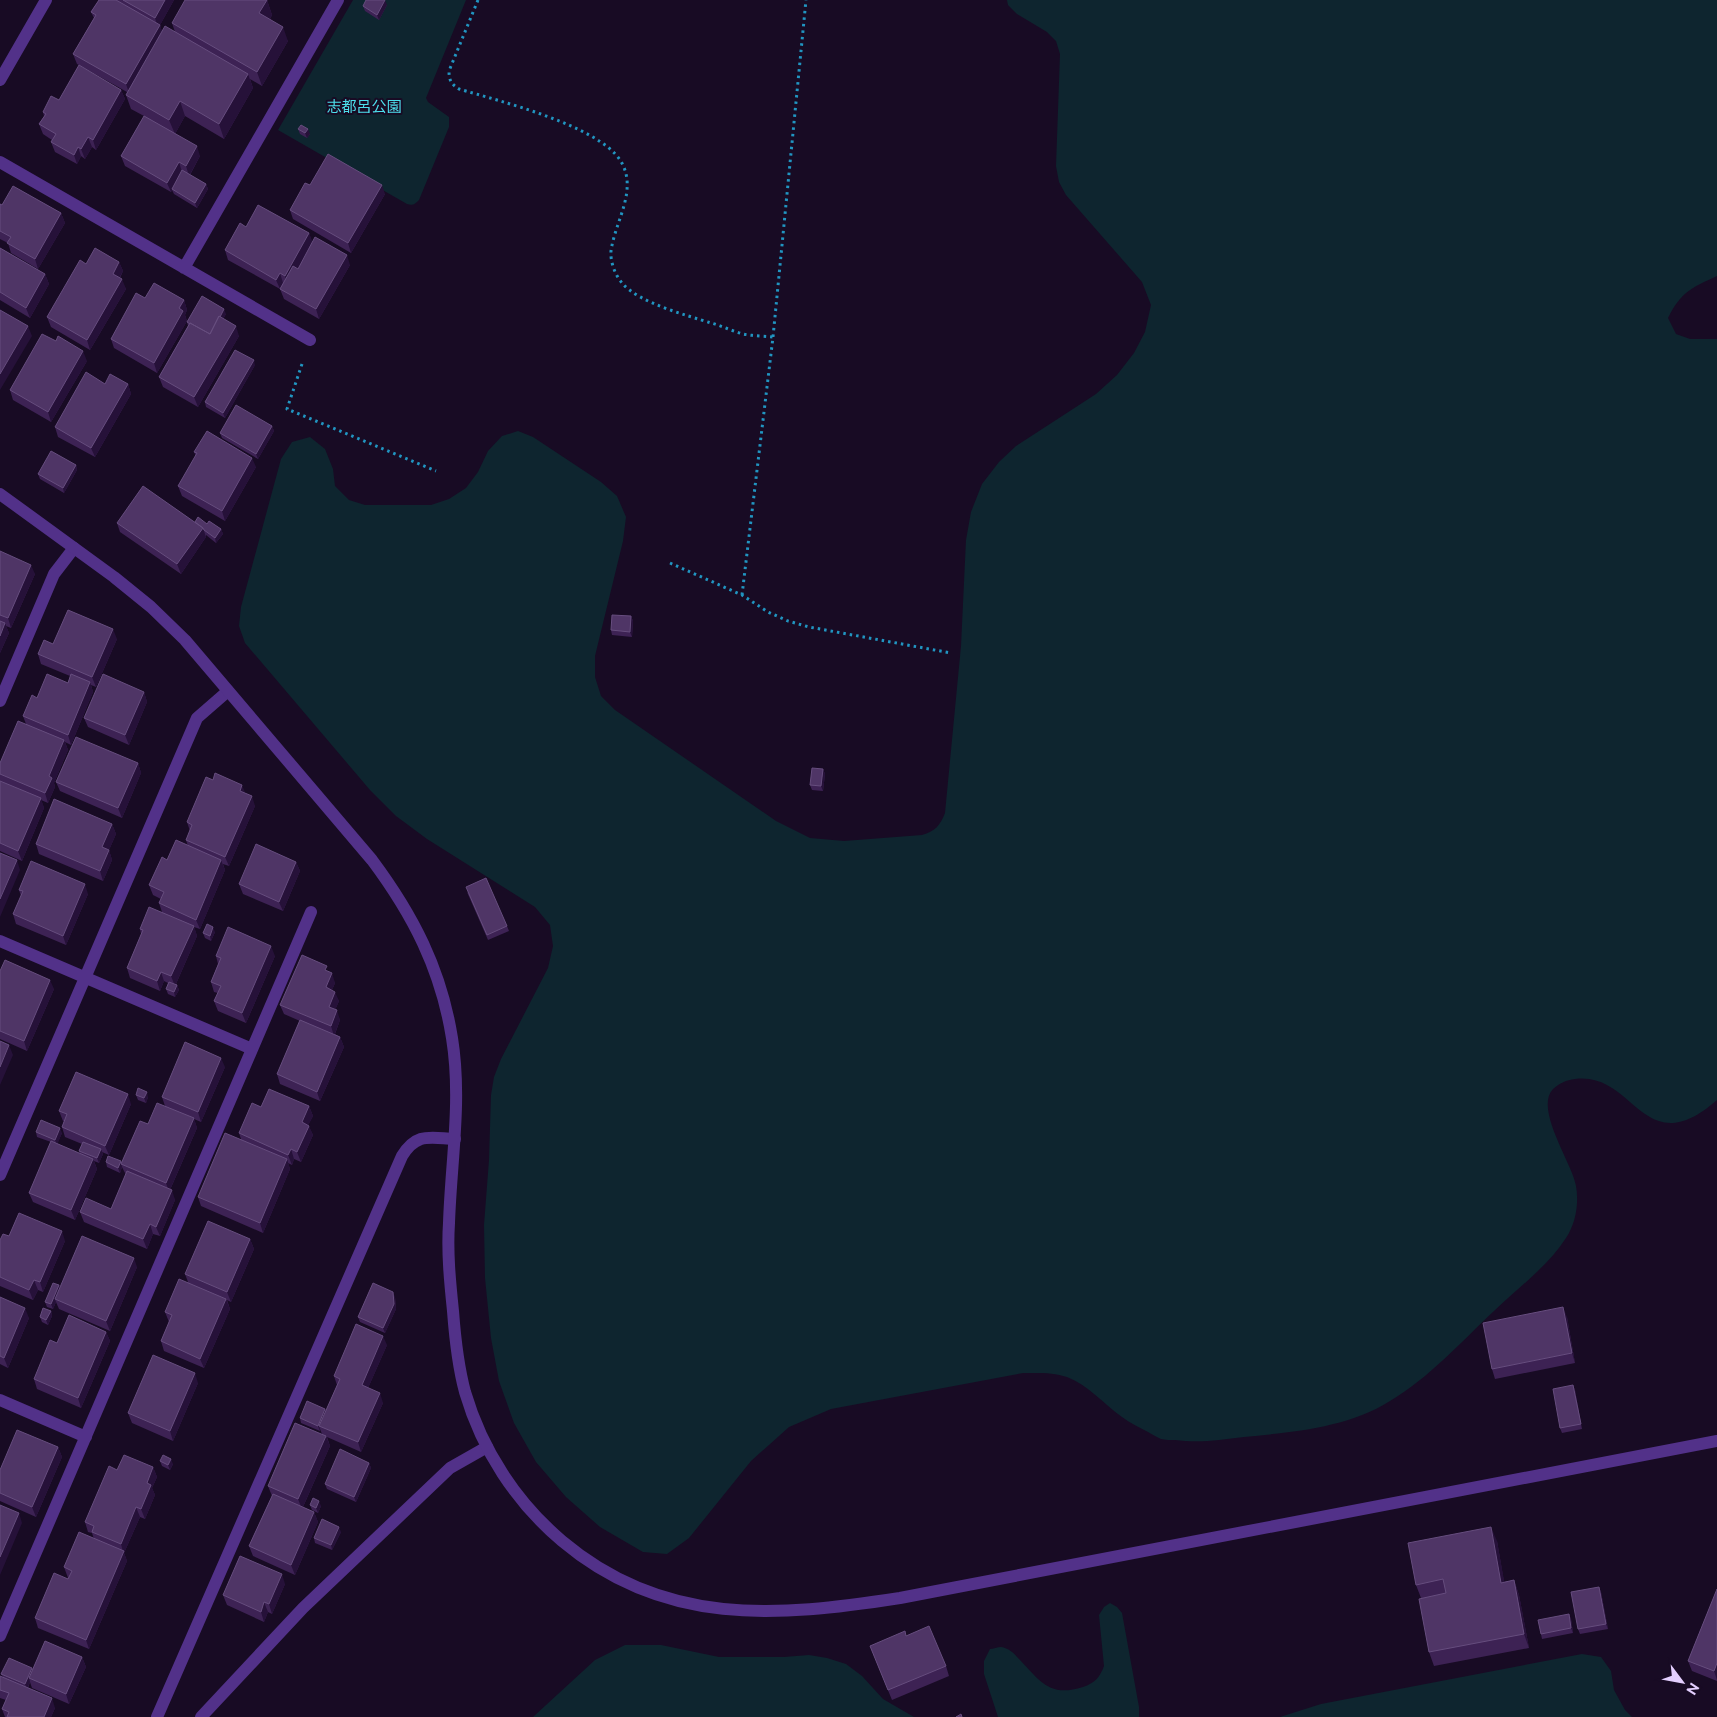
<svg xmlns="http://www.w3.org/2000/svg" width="1717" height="1717" font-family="Raleway,'Noto Sans JP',sans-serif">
  <rect width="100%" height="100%" fill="#180b24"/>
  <path fill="#0e252f" d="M353 0H466L426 98 428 102 449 117V127L419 200C415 204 413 206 407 204L278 130Z
    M1007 0H1717V276C1691 288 1681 292 1668 318L1676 334 1690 339H1717V1100C1643 1165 1635 1071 1575 1079 1566 1080 1560 1083 1553 1089 1534 1109 1572 1163 1576 1186 1579 1203 1576 1223 1566 1238 1548 1266 1518 1288 1494 1311 1461 1342 1429 1378 1390 1401 1347 1428 1293 1432 1244 1437 1219 1440 1200 1443 1175 1440 1171 1440 1165 1440 1161 1439 1156 1437 1152 1434 1148 1432 1139 1427 1130 1423 1122 1417 1104 1404 1088 1385 1067 1377 1053 1372 1037 1373 1023 1373L831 1409 789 1427 751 1461 689 1538 667 1554 643 1552 600 1527 566 1497 536 1462 514 1423 499 1381 491 1338 485 1278 484 1225 489 1160 491 1095 494 1077 501 1059 548 968 553 946 550 925 535 907 427 839 396 816 370 790 245 643 239 626 241 607 281 459 292 442 310 437 325 449 333 469 335 486 349 500 365 505H431L449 499 466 488 478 472 488 451 502 436 518 431 533 437 601 482 617 496 626 517 623 541 595 656V677L601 696 615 710 776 821 810 838 844 841 922 835C935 831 940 826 945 813L961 646 966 540 971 512 982 484 999 462 1016 446 1096 394 1117 375 1134 353 1145 332 1151 305 1142 282 1066 195 1059 182 1056 166 1060 54 1056 41 1047 32 1017 14 1008 5Z
    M1110 1603 1117 1607 1122 1613 1139 1707V1717H998L984 1674V1661L990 1649C993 1649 998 1647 1001 1647 1008 1648 1014 1653 1018 1658 1040 1680 1048 1698 1083 1687 1095 1683 1100 1677 1104 1666L1099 1615 1104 1607Z
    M625 1645H661L719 1657H784L809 1655 827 1658 846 1664 862 1676 883 1699 914 1717H533L595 1660Z
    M1582 1654 1601 1657 1611 1671 1614 1690 1625 1710 1632 1717H1280L1321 1704Z"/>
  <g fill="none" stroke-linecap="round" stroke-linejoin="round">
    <path stroke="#2195c1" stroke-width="3" stroke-dasharray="2.5 4" stroke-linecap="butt" d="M478 0 449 71C449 80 451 84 459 89 499 101 597 125 620 160 639 189 615 221 611 251 610 261 615 275 622 283 639 303 686 315 711 323 722 326 732 331 743 334 753 336 764 336 773 337
      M302 364 287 409 436 471
      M670 563 742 595 768 612 788 621 809 627 951 653
      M742 595 773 337 806 0"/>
    <path stroke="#523189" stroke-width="12" d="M0 80 46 0
      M0 162 310 340
      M184 268 338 0
      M0 701 54 574 74 548
      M0 941 252 1049
      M0 1175 197 718 228 691
      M0 1400 86 1437
      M0 1636 311 912
      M157 1717 402 1156C417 1132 430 1138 455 1139
      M201 1717 303 1608 450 1468 487 1447"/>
    <path stroke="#523189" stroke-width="12" d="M0 494 114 577 151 607 185 640 372 860C413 915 441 969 452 1038 462 1100 451 1161 449 1223 447 1252 450 1282 453 1311 455 1338 458 1366 465 1392 482 1450 516 1502 562 1541 664 1627 777 1617 900 1598L1717 1441"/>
  </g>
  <path fill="#3d2254" d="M99 0H174L160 25 162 32H175L172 23 267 0 272 15 270 19 288 41 262 86 250 79 253 88 224 139 185 116 175 134 200 156 190 175 206 184 208 189 197 208 174 194 172 190 171 192 125 166 121 156 144 116 131 109 126 95 127 92 77 64 73 54 94 18 91 12Z
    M387 5 379 20 365 11 363 6Z
    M121 90 125 99 96 150 92 147 85 159 81 156 77 164 55 152 51 142 52 140 43 134 39 124 44 116 43 112 59 100Z
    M298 129 310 134 307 138 300 134Z
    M310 185 385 194 351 253 293 219 290 210Z
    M0 204 2 205 61 213 65 223 38 269 11 253 8 243 0 239Z
    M246 227 309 233 312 242 350 265 319 319 284 299 280 289 228 260 225 250Z
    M0 248 45 274 49 284 30 318 0 300Z
    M119 262 123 271 120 278 126 289 90 350 51 327 47 317 86 264Z
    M145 298 184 300 187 310 185 315 187 321 157 373 114 348 111 339Z
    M226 314 223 319 239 336 198 407 163 387 159 377 188 326 187 322Z
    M87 361 51 422 13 400 10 390Z
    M255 365 225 418 206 407 205 402Z
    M105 384H128L131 394 95 457 58 437 55 427Z
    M272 426 274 431 258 459 222 438 220 433Z
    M194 452 256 467 225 521 182 496 178 486 196 456Z
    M76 465 77 470 64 493 40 479 38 474Z
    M195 522 207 524 221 529 223 534 216 543 206 535V537L181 574 120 532 117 523Z
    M0 551 35 574 11 628 6 626 9 633 0 653Z
    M631 616 633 621 632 637 612 635 611 630Z
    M117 639 96 687 91 685 93 692 71 745 65 742 68 750 54 783 55 787 48 803 41 800 44 808 22 861 0 851V763L26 724 23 716 37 698 68 683 70 676 41 664 38 654 53 644Z
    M144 692 147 702 129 745 88 727 84 718Z
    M138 763 141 773 122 818 60 791 56 782Z
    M823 769 825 774 823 791 812 790 810 785Z
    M246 794 255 806 229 866 223 864 225 870 200 929 194 927 197 936 176 984 177 985 179 990 175 997 168 994 166 989 168 983 164 981 160 991 130 978 127 968 141 934 140 929 162 912 159 903 161 899 153 895 149 885 167 860 188 846 186 840 190 831 187 822Z
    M112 824 116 834 109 850 112 860 103 881 39 854 36 844Z
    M296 862 300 871 283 911 243 894 239 884Z
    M19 890 88 894 66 945 16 924 13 914 21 896Z
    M467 892 507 926 509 931 488 940Z
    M215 932 211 941 205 938 203 933Z
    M216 956H275L246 1023 218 1011 214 1001 218 993 214 992 211 982 218 964Z
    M0 971 54 989 27 1051 0 1039Z
    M329 972 335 983 332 990 339 1001 335 1010 340 1020 335 1034 340 1037 344 1047 320 1101 280 1084 277 1074 300 1021 284 1014 280 1005Z
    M225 1067 201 1122 194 1119 197 1128 170 1190 175 1200 160 1236 153 1234 147 1249 84 1222 80 1212 111 1209 126 1174 125 1173 122 1167 120 1173 107 1167 106 1162H122L148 1124 165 1106 162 1097Z
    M136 1095 148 1097 146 1103 138 1100Z
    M131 1104 109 1155 102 1152 103 1154 99 1163 94 1161 97 1169 75 1220 33 1202 29 1193 51 1142 37 1137 36 1132 62 1133 57 1144 80 1154 79 1151 82 1144 65 1137 62 1127 64 1121H63L59 1111Z
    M309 1106 313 1116 308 1125 313 1135 301 1162 294 1159 292 1165 288 1163 290 1169 263 1233 201 1206 198 1197 241 1139 239 1133 261 1107Z
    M9 1236 65 1241 43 1292 38 1290 33 1300 0 1286V1240Z
    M250 1239 254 1249 231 1302 227 1300 230 1309 204 1368 164 1351 161 1341 169 1322 165 1312 188 1282 185 1274Z
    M137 1267 110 1331 59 1309 56 1302 53 1309 47 1307 45 1302 59 1285 60 1288Z
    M0 1297 29 1318 8 1368 0 1364Z
    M395 1297 396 1309 385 1333 360 1322 358 1317Z
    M51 1311 52 1316 48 1325 42 1322 40 1317Z
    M1567 1317 1575 1363 1495 1379 1492 1369Z
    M106 1332 110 1341 81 1408 37 1389 34 1379 57 1343Z
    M387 1345 368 1388 383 1403 361 1452 327 1437 330 1446 303 1507 314 1512 318 1522 295 1575 253 1556 249 1546 272 1496 268 1486 322 1434 320 1429V1431L301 1423 300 1418 325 1409 326 1411 337 1385 334 1376Z
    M198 1383 173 1441 132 1423 128 1413Z
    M1573 1385 1575 1390 1582 1429 1562 1433 1560 1428Z
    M58 1447 62 1457 36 1517 0 1501V1470Z
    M160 1461 173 1464 170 1470 162 1466Z
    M369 1463 371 1468 356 1502 327 1489 325 1484Z
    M153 1467 157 1477 152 1488 155 1495 145 1519 140 1517 124 1553 127 1561 89 1649 38 1628 35 1618 68 1578 64 1567 94 1539 92 1533 88 1532 85 1522 117 1470Z
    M310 1505 321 1506 318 1513 312 1510Z
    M341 1532 332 1550 315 1543 314 1538Z
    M1497 1541 1504 1582 1514 1580 1519 1595 1529 1648 1434 1666 1429 1652 1421 1598 1416 1585Z
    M285 1584 272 1614 268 1612 264 1622 227 1605 223 1595Z
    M1599 1587 1601 1592 1608 1629 1580 1634 1578 1629Z
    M1717 1589V1681L1692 1671 1688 1661Z
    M1569 1614 1571 1619 1573 1633 1542 1639 1541 1634Z
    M906 1636 946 1666 949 1676 892 1700 870 1646Z
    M82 1657 86 1667 69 1704 32 1688 30 1682 28 1688 55 1708 51 1717H5L2 1709 6 1700 0 1698V1678L3 1677 1 1674 32 1668 33 1669Z"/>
  <path fill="#261139" d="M165 0H174L160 25 163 35 129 93 126 84 158 28 155 18Z
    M267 0 272 15 265 28 259 13Z
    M385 0 387 5 379 20 377 15Z
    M283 27 288 41 262 86 257 72Z
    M248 74 253 88 224 139 219 124Z
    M121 90 125 99 96 150 93 140Z
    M180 101 185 116 175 134 169 120Z
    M308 129 310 134 307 138 305 133Z
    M88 137 92 147 85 159 81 149Z
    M197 146 200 156 189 176 186 166Z
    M78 147 81 156 77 164 74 155Z
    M179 162 182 172 171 192 167 183Z
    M206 184 208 189 197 208 195 203Z
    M382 185 385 194 351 253 348 243Z
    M61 213 65 223 38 269 35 259Z
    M309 233 313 243 288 286 285 276Z
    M347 255 350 265 319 319 316 309Z
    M119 262 123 271 116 284 113 274Z
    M280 273 283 283 280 289 276 280Z
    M45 274 49 284 30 318 26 308Z
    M122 279 126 289 90 350 87 340Z
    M184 300 187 310 185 315 187 321 157 373 154 363Z
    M224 309 226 314 211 340 210 335Z
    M28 326 32 336 0 390V374Z
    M236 326 239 336 198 407 194 397Z
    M83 351 87 361 51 422 48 412Z
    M254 360 255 365 225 418 223 413Z
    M128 384 131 394 95 457 91 448Z
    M272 426 274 431 258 459 256 454Z
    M252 458 256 467 225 521 222 511Z
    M76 465 77 470 64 493 63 488Z
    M203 528 206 537 181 574 177 564Z
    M221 529 223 534 216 543 215 538Z
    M31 565 35 574 11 628 8 618Z
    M631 616 633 621 632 637 630 632Z
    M5 623 9 633 0 653V636Z
    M113 629 117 639 96 687 92 677Z
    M90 682 93 692 71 745 68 735Z
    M144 692 147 702 129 745 125 735Z
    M64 740 68 750 54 783 55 787 48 803 45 793 49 776Z
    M138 763 141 773 122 818 118 808Z
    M823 769 825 774 823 791 821 786Z
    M242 785 246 795 240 791Z
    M252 796 255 806 229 866 225 857Z
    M41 798 44 808 22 861 18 851Z
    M112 824 116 834 106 857 102 847Z
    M109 850 112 860 103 881 100 871Z
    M17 860 20 870 0 917V899Z
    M221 860 225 870 200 929 196 920Z
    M296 862 300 871 283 911 279 902Z
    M85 884 88 894 66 945 63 936Z
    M194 926 197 936 175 986 171 976Z
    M213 927 215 932 211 941 210 936Z
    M271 946 275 956 246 1023 242 1013Z
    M161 972 164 981 160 991 157 981Z
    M332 973 335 983 329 997 326 987Z
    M50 980 54 989 27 1051 24 1041Z
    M177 985 179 990 175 997 174 992Z
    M335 992 339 1001 332 1017 329 1007Z
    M337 1010 340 1020 334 1036 331 1026Z
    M340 1037 344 1047 320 1101 317 1092Z
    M9 1045 13 1055 0 1085V1067Z
    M221 1058 225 1067 201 1122 198 1112Z
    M147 1092 148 1097 146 1103 144 1098Z
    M128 1094 131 1104 109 1155 105 1146Z
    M309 1106 313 1116 305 1132 302 1122Z
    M194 1118 197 1128 169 1192 166 1183Z
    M309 1126 313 1135 301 1162 297 1152Z
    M60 1128 62 1133 57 1145 55 1140Z
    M101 1149 103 1154 99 1163 97 1158Z
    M291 1149 294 1159 292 1165 288 1155Z
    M93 1159 97 1169 75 1220 71 1210Z
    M287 1159 290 1169 263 1233 260 1223Z
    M121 1161 122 1167 120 1173 118 1168Z
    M172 1190 175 1200 160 1236 156 1227Z
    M150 1224 153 1234 147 1249 143 1239Z
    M62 1231 65 1241 43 1292 40 1282Z
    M250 1239 254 1249 231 1302 227 1292Z
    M134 1258 137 1267 110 1331 106 1321Z
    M34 1280 38 1290 33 1300 29 1290Z
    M59 1285 61 1290 55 1299 56 1302 53 1309 51 1304Z
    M393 1292 395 1297 396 1309 385 1333 383 1328Z
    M226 1299 230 1309 204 1368 200 1359Z
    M1563 1307 1567 1317 1575 1363 1572 1353Z
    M25 1308 29 1318 8 1368 4 1358Z
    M51 1311 52 1316 48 1325 46 1320Z
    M106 1332 110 1341 81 1408 78 1398Z
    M383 1336 387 1345 365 1395 362 1385Z
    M195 1373 198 1383 173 1441 170 1431Z
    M1573 1385 1575 1390 1582 1429 1581 1424Z
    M380 1393 383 1403 361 1452 358 1442Z
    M325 1409 327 1414 319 1426 320 1429V1431L318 1426Z
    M326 1436 330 1446 302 1509 298 1499Z
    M58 1447 62 1457 36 1517 32 1507Z
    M171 1459 173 1464 170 1470 168 1465Z
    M369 1463 371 1468 356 1502 354 1497Z
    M153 1467 157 1477 152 1488 155 1495 145 1519 141 1509 147 1483Z
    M319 1501 321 1506 318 1513 316 1508Z
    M136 1507 140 1517 124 1553 127 1561 89 1649 86 1640 123 1552 121 1544Z
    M314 1512 318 1522 295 1575 291 1565Z
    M19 1513 22 1523 0 1575V1557Z
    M339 1527 341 1532 332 1550 331 1545Z
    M1491 1527 1497 1541 1507 1597 1501 1583Z
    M282 1574 285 1584 272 1614 269 1604Z
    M1514 1580 1519 1595 1529 1648 1524 1634Z
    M1599 1587 1601 1592 1608 1629 1606 1624Z
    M264 1602 268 1612 264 1622 261 1612Z
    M1569 1614 1571 1619 1573 1633 1571 1628Z
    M82 1657 86 1667 69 1704 66 1694Z
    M1717 1663V1680L1714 1671Z
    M32 1668 34 1673 29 1678 30 1682 27 1689 25 1684Z
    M52 1698 55 1708 51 1717H44Z"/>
  <path fill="#4f3566" stroke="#664d7e" d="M99 0H116L160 25 126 84 73 54 96 15 91 12Z
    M123 0H165L155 18Z
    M185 0H267L259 13 283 27 257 72 172 23Z
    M366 0H385L377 15 363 6Z
    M165 26 248 74 219 124 180 101 169 120 126 95Z
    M79 65 121 90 93 140 88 137 81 149 78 147 74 155 51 142 56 134 39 124 46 114 43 112 51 96 59 100Z
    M144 116 197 146 186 166 179 162 167 183 121 156Z
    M301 125 308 129 305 133 298 129Z
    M328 154 382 185 348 243 290 210 305 183 310 185Z
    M182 170 206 184 195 203 172 189Z
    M13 186 61 213 35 259 7 243 11 237 0 231V204L2 205Z
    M258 205 309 233 285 276 280 273 276 280 225 250 240 223 246 227Z
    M315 237 347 255 316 309 280 289 293 266 298 269Z
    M0 248 45 274 26 308 0 292Z
    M95 248 119 262 113 274 122 279 87 340 47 317 80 260 86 264Z
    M154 283 184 300 179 308 183 311 154 363 111 339 136 293 145 298Z
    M202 296 224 309 220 317 219 316 210 334 190 323V324L187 322Z
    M0 310 28 326 0 374Z
    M219 316 236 326 194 397 159 377 190 323 210 334Z
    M42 334 56 341 58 336 83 351 48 412 10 390Z
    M235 350 254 360 223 413 205 402Z
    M86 372 105 384 110 374 128 384 91 448 55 427Z
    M236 405 272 426 256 454 220 433Z
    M207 431 252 458 222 511 178 486 197 453 194 452Z
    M51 451 76 465 63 488 38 474Z
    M143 486 203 528 177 564 117 523Z
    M198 517 207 524 209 521 221 529 215 538 204 530 203 528 195 522Z
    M0 551 31 565 8 618 0 615Z
    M68 610 113 629 92 677 38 654 44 640 53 644Z
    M612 615 631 616 630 632 611 630Z
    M0 621 5 623 0 636Z
    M47 674 68 683 71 674 90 682 68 735 23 716 32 695 37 698Z
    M103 674 144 692 125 735 84 718Z
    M18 721 64 740 49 776 52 778 45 793 0 774V763Z
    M76 737 138 763 118 808 56 782Z
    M812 768 823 769 821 786 810 785Z
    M215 773 242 785 240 791 252 796 225 857 186 840 192 825 187 822 206 777 213 780Z
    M0 781 41 798 18 851 0 843Z
    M54 799 112 824 102 847 109 850 100 871 36 844Z
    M176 840 221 860 196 920 159 903 164 892 149 885 162 857 167 860Z
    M256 844 296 862 279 902 239 884Z
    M0 853 17 860 0 899Z
    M31 861 85 884 63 936 13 914 23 891 19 890Z
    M486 878 507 926 487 935 466 887Z
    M149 907 194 926 171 976 161 972 157 981 127 968 143 930 140 929Z
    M207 924 213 927 210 936 203 933Z
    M228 927 271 946 242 1013 214 1001 221 986 211 982 221 958 216 956Z
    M302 955 327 966 325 970 332 973 326 987 335 992 329 1007 337 1010 331 1026 280 1005Z
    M5 960 50 980 24 1041 0 1031V971Z
    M169 982 177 985 174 992 166 989Z
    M300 1020 340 1037 317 1092 277 1074Z
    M0 1041 9 1045 0 1067Z
    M185 1042 221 1058 198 1112 162 1097Z
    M76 1072 128 1094 105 1146 62 1127 67 1114 59 1111Z
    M138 1088 147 1092 144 1098 136 1095Z
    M269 1089 309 1106 302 1122 309 1126 297 1152 291 1149 288 1155 239 1133 252 1103 261 1107Z
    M157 1103 194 1118 166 1183 121 1164 140 1121 148 1124Z
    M41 1120 60 1128 55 1140 36 1132Z
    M225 1133 287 1159 260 1223 198 1197Z
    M51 1141 93 1159 71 1210 29 1193Z
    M83 1142 101 1149 97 1158 79 1151Z
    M108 1156 121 1161 118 1168 106 1162Z
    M127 1171 172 1190 156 1227 150 1224 143 1239 80 1212 86 1198 111 1209Z
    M19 1213 62 1231 40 1282 34 1280 29 1290 0 1277V1240L3 1234 9 1236Z
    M208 1221 250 1239 227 1292 185 1274Z
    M82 1236 134 1258 106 1321 55 1299Z
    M179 1279 226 1299 200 1359 161 1341 172 1315 165 1312Z
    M53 1283 59 1285 51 1304 45 1302Z
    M373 1283 393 1292 394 1304 383 1328 358 1317Z
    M0 1297 25 1308 4 1358 0 1356Z
    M1563 1307 1572 1353 1492 1369 1483 1323Z
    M43 1308 51 1311 46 1320 40 1317Z
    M69 1315 106 1332 78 1398 34 1379 50 1340 57 1343Z
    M356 1324 383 1336 362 1385 380 1393 358 1442 319 1426 340 1379 334 1376Z
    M153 1355 195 1373 170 1431 128 1413Z
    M1573 1385 1581 1424 1560 1428 1553 1389Z
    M307 1401 325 1409 318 1426 300 1418Z
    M295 1423 326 1436 298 1499 268 1486Z
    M17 1430 58 1447 32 1507 0 1493V1470Z
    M340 1449 369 1463 354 1497 325 1484Z
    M124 1455 153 1467 147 1483 151 1485 141 1509 136 1507 121 1544 92 1532 94 1526 85 1522 109 1466 117 1470Z
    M163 1455 171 1459 168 1465 160 1461Z
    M273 1494 314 1512 291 1565 249 1546Z
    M313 1498 319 1501 316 1508 310 1505Z
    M0 1505 19 1513 0 1557Z
    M322 1519 339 1527 331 1545 314 1538Z
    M1491 1527 1501 1583 1514 1580 1524 1634 1429 1652 1419 1599 1446 1593 1443 1579 1416 1585 1408 1543Z
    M79 1532 124 1551 86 1640 35 1618 54 1573 68 1579 72 1571 64 1567Z
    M240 1556 282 1574 269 1604 264 1602 261 1612 223 1595Z
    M1599 1587 1606 1624 1578 1629 1571 1592Z
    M1717 1589V1663L1714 1671 1688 1661Z
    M1569 1614 1571 1628 1541 1634 1538 1620Z
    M929 1626 946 1666 888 1690 870 1646 905 1631 906 1636Z
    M45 1641 82 1657 66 1694 29 1678Z
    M9 1658 32 1668 25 1684 1 1674Z
    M0 1676 52 1698 44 1717H7L9 1712 2 1709 9 1693 0 1690Z
    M961 1714 962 1717H956Z"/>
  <g text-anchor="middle" stroke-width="4" stroke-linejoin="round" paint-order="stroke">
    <g font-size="15" fill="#4ddfec" stroke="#180b24">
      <text x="364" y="112">志都呂公園</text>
    </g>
  </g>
  <g transform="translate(1682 1682) rotate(122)" stroke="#180b24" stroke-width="4" paint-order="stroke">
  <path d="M0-4L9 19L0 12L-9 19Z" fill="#e4cfff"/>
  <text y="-8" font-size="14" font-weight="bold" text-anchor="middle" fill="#e4cfff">N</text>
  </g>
</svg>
